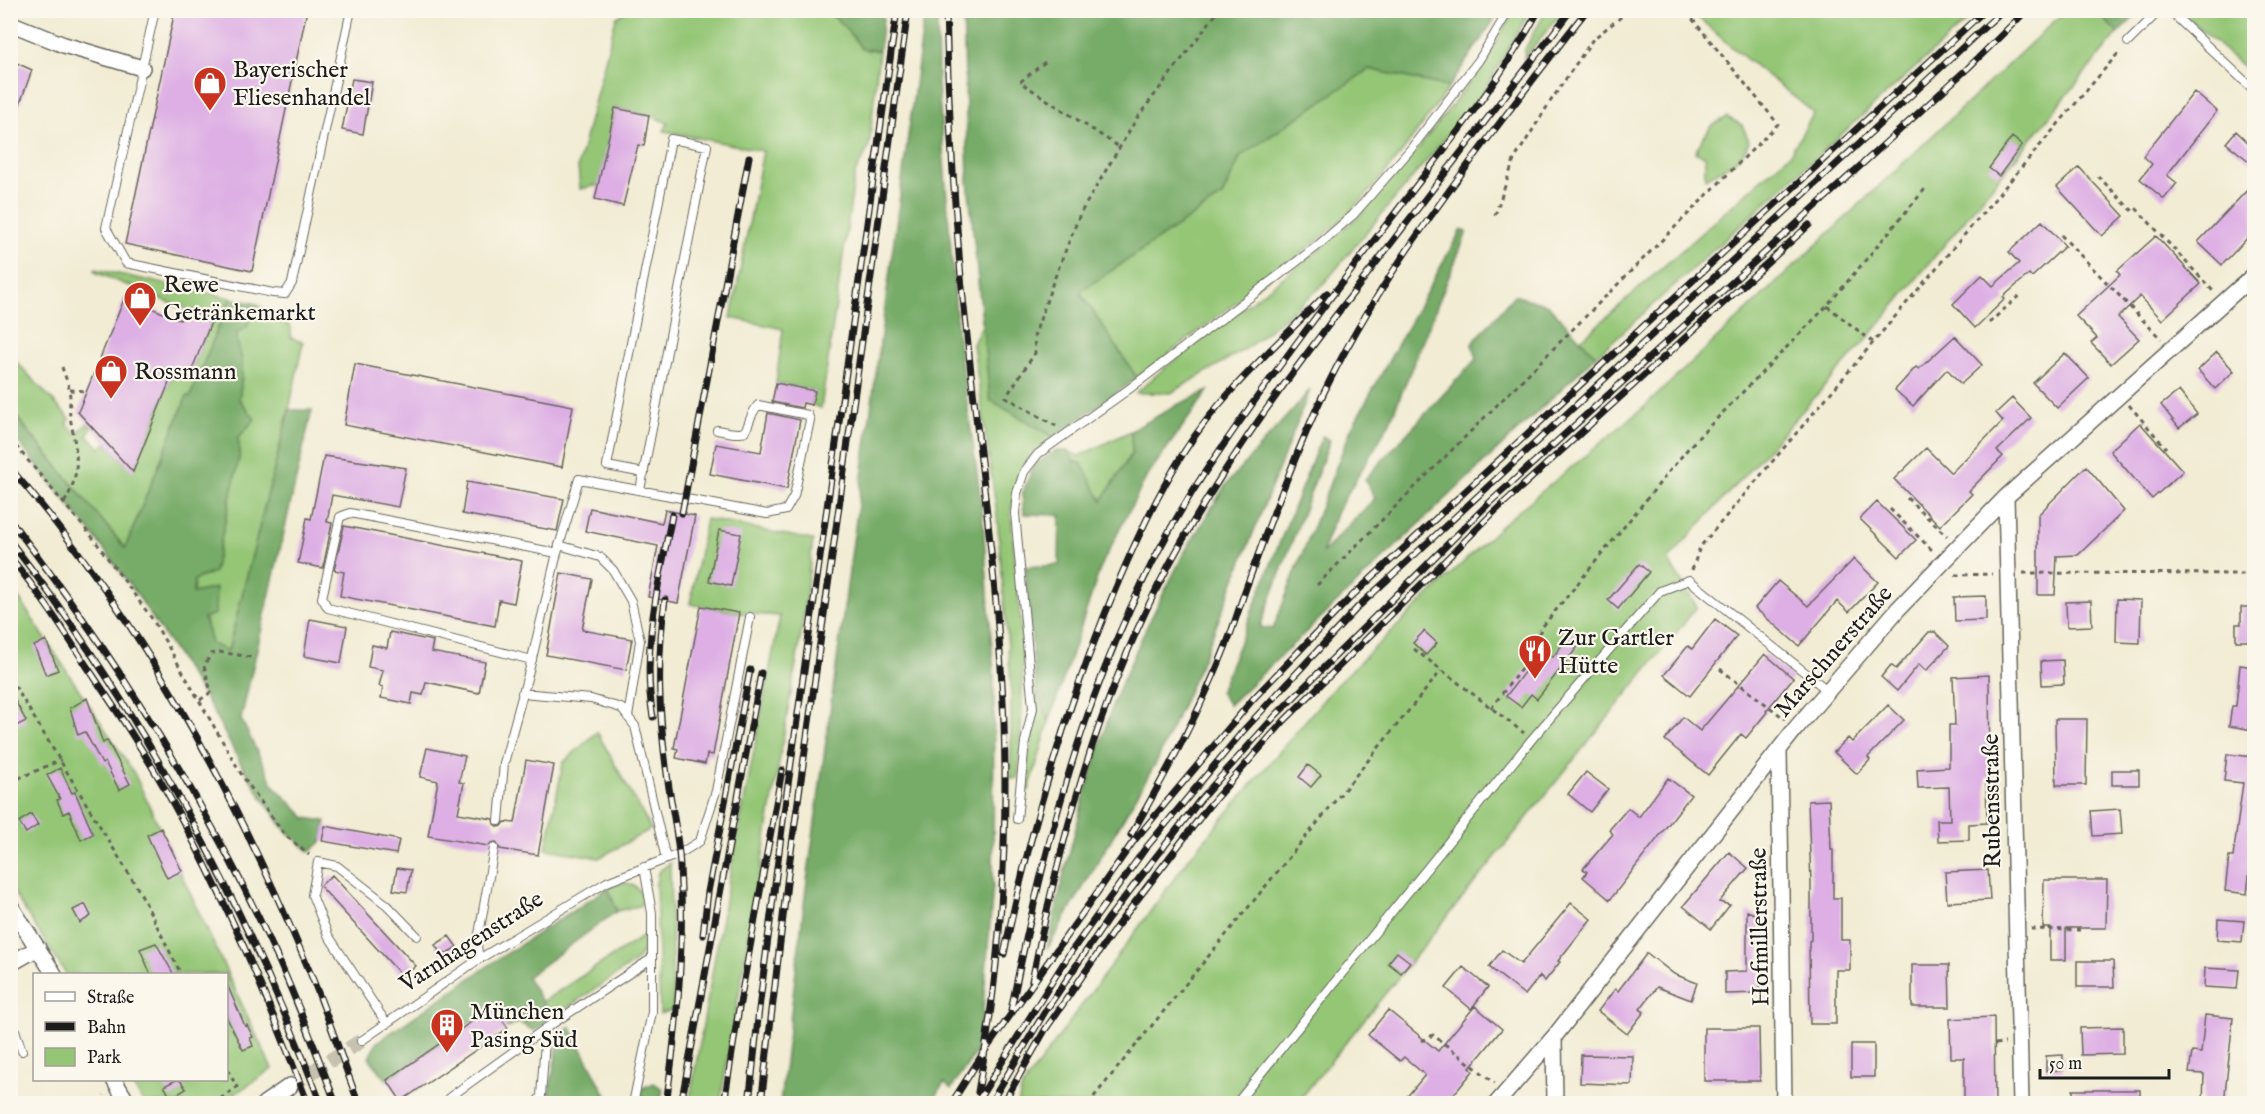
<svg xmlns="http://www.w3.org/2000/svg" width="2265" height="1114" font-family="'IM FELL English',serif">
  <rect width="100%" height="100%" fill="#fbf7ec"/>
  <filter id="ink" filterUnits="userSpaceOnUse"><feTurbulence type="fractalNoise" baseFrequency=".0167" numOctaves="2"/><feDisplacementMap in="SourceGraphic" scale="12" xChannelSelector="R" yChannelSelector="G"/><feConvolveMatrix kernelMatrix="1 2 1 2 8 2 1 2 1" color-interpolation-filters="sRGB"/></filter>
  <filter id="wash" filterUnits="userSpaceOnUse"><feTurbulence type="fractalNoise" baseFrequency=".008" numOctaves="4" result="noise"/><feDisplacementMap in="SourceGraphic" scale="24" xChannelSelector="R" yChannelSelector="G"/><feGaussianBlur stdDeviation="1.35" result="paint"/><feColorMatrix in="noise" values="0 0 0 0 0 0 0 0 0 0 0 0 0 0 0 0 0 1.4 0 .05"/><feComposite in="paint" operator="in"/></filter>
  <g filter="url(#wash)">
    <rect width="100%" height="100%" fill="#f2ecd4"/>
    <path fill="#94c676" stroke="#587149" stroke-width="1.5" d="M626 11H822C838 15 852 36 862 49L879 51 869 147 855 173 821 408 812 405 814 391 776 383 783 329 731 318 763 151 664 131 668 123 649 115 615 108 599 185 580 189 578 166 616 18Z
      M1514 11H1530L1483 93 1321 287 1247 348 1171 393H1136L1161 371 1320 249 1361 214 1417 150 1483 65Z
      M1546 11H1563L1524 58 1525 49Z
      M1691 11H1978L1596 356 1581 340 1790 154 1814 113 1729 45Z
      M2065 11H2096L2118 33 1868 338 1668 560 1697 607 1297 1103 1018 1104 1022 1087 1190 857 1336 685 1505 522 1643 408Z
      M2180 11H2254V76Z
      M1369 69 1449 87C1412 140 1375 193 1325 235L1137 378 1080 292 1222 196 1241 156Z
      M1727 117 1742 125 1749 141C1743 161 1722 170 1705 178V156L1696 153 1697 148 1711 126Z
      M95 269 230 298 190 397 187 396 125 548 11 410 10 355 70 419 67 423 76 434 88 423 92 428 87 435 100 448 106 443 133 471 173 373 188 379 212 320 95 272Z
      M257 304 291 327V338L303 342 289 410 228 651 211 644 204 618 216 588 193 593 194 580 214 572 240 453 238 438 254 420 239 399C241 386 243 373 242 360 240 350 235 342 237 332L247 327 250 313Z
      M983 323 990 400 1054 437C1022 459 1016 475 1011 513L1023 649 1022 708 1018 778 1011 779V684L997 515 973 344Z
      M1131 431 1132 453 1101 502 1081 463 1074 462 1068 451 1079 456Z
      M706 519 813 540 801 635 720 1103 689 1104 726 895 780 616 739 613 690 604Z
      M10 585 134 773 272 1069 221 1103H144L129 1080H226V974H66L11 889Z
      M1036 691 1049 722 1029 790H1023L1036 713Z
      M597 732 651 829 599 858 546 849 563 763Z
      M670 863 673 1010 660 1014 656 884 658 872Z
      M624 882 635 886 643 895 644 902 639 906 617 911 608 888Z
      M645 935V948L635 962 552 1018 542 1002Z"/>
    <path fill="#77ab67" stroke="#4a6442" stroke-width="1.5" d="M822 11H884L879 51 862 49C852 36 838 15 822 11Z
      M925 11H937L938 84 958 340 982 507 994 678 993 886 980 1046 951 1089 944 1083 931 1103H780L805 896Z
      M963 11V10L1500 11 1449 87 1369 69 1241 156 1222 196 1080 292 1137 378 1054 437 990 400 968 181Z
      M2096 11H2141L2118 33Z
      M1461 230 1467 232 1389 424 1337 511 1322 553 1375 498 1365 479 1476 359 1472 344 1514 295 1548 305 1596 356 1229 705 1220 692 1322 436 1330 440 1260 627 1273 629 1351 429Z
      M230 298 257 304 250 314 247 327 237 332C235 342 240 350 242 360 243 373 241 386 239 399L255 419 238 438 240 453 214 572 194 580 193 593 216 588 215 614 204 618 211 644 228 651 289 410H312L241 719 274 786 306 818 326 821 322 841 310 852 284 829 263 799 241 764 209 704 140 599 100 544 11 433 10 410 125 548 187 396 190 397Z
      M1310 390 1203 659 1157 761 1047 949 1064 873 1086 790 1113 703 1145 630 1184 553 1225 486Z
      M1208 391 1147 476 1101 566 1049 722 1036 691 1025 567 1059 565 1060 515 1024 514 1022 494 1034 465 1055 451H1068L1074 462 1081 463 1102 501 1132 453 1131 431 1177 405Z
      M608 888 617 911 527 977 552 1018 534 1031 519 1022 508 1028 493 1007 387 1080 369 1058 376 1043 495 961Z
      M570 1026 609 1101 608 1103H547L560 1035Z
      M654 1083 663 1089 660 1103H640L642 1088Z"/>
    <g id="blocks">
      <path fill="#ddafe4" d="M175 10H307L252 271 125 244Z
        M10 60 32 70 12 126H10Z
        M352 79 372 82 363 134 342 130Z
        M2194 92 2217 111 2167 175 2177 183 2164 199 2140 179 2152 164 2143 156Z
        M615 108 649 115 644 146 638 145 623 206 595 199Z
        M2236 131 2254 148V165L2226 143Z
        M2012 137 2022 145 1999 176 1989 168Z
        M2079 167 2124 216 2102 236 2057 187Z
        M2254 183V231L2222 265 2198 242Z
        M2042 221 2065 246 2032 277 2029 274 2003 297 2005 299 1975 328 1953 304 1982 275 1993 286 2019 263 2009 252Z
        M2156 236 2201 284 2162 320 2140 296 2118 317 2139 339 2111 364 2091 343 2097 338 2076 316 2120 275 2117 271Z
        M125 297 180 320 185 308 212 320 188 379 173 373 133 472 78 412Z
        M1955 336 1982 365 1961 384 1947 369 1913 406 1895 390 1916 367 1919 369Z
        M2217 352 2234 371 2215 389 2198 370Z
        M2065 353 2089 378 2057 408 2033 383Z
        M355 364 573 406 562 467 344 425Z
        M776 383 815 391 812 405 803 403 802 408 772 402Z
        M2179 391 2197 414 2179 428 2161 405Z
        M2012 398 2031 418 1997 451 2003 456 1969 491 1972 494 1940 526 1894 479 1926 448 1951 473 2003 421 1996 413Z
        M768 413 800 420 787 489 710 474 716 444 761 452Z
        M2140 423 2183 471 2152 499 2110 451Z
        M324 456 406 468 398 507 332 495 327 522 332 523 323 568 298 563 307 518 311 519Z
        M2086 466 2124 511 2078 555 2057 556 2055 595H2038V515Z
        M467 482 564 499 557 531 462 514Z
        M1877 502 1916 540 1899 557 1860 519Z
        M590 508 662 523 665 510 695 516 678 603 648 597 658 546 585 531Z
        M344 526 522 561 514 603 499 600 495 626 340 596 344 572 334 570Z
        M719 530 741 534 731 586 709 581Z
        M1854 559 1878 582 1849 612 1837 601 1799 646 1755 608 1778 581 1808 606Z
        M1639 564 1649 572 1618 609 1608 600Z
        M561 573 592 579 582 630 632 639 626 670 546 655Z
        M1986 596V620L1955 621 1954 597Z
        M2117 599 2141 600 2140 643 2116 642Z
        M2091 601 2092 626 2067 627 2066 602Z
        M701 606 739 613 713 755 707 754 705 764 676 758 678 749 674 748Z
        M2241 607H2254V641H2236V624H2241Z
        M310 619 347 626 341 663 304 656Z
        M1715 619 1737 636 1690 696 1664 675 1688 646 1692 649Z
        M1424 631 1437 643 1426 655 1413 643Z
        M390 632 433 641 431 652 485 662 479 693 426 682 423 695 413 693 411 704 381 698 383 687 379 686 383 670 368 667 372 645 387 648Z
        M1572 632 1583 640 1537 699 1531 694 1521 707 1506 696 1542 649 1553 657Z
        M1929 632H1935L1949 646 1926 671 1919 664 1897 691 1881 677 1891 665 1896 669Z
        M46 640 58 670 46 675 34 646Z
        M1765 654 1793 678 1766 711 1767 712 1746 738 1741 734 1708 775 1665 740 1683 717 1700 731Z
        M2063 660 2064 684 2042 685 2041 661Z
        M2240 665 2254 667V730L2229 726 2232 706H2236Z
        M1989 675 1990 777H1986L1987 823 1969 824V840L1938 841 1937 820H1950L1949 787 1918 788 1917 769 1949 767V725H1955L1953 677Z
        M10 691 26 721 10 729Z
        M87 698 103 743 107 740 130 784 119 790 105 762 102 764 85 732 78 735 70 708Z
        M1888 705 1904 720 1868 757 1870 760 1857 774 1834 752 1848 738 1852 742Z
        M2055 719H2087L2086 785H2056Z
        M427 748 465 756 459 782 464 783 458 813 493 819 494 824 498 827 502 826 505 822 515 823 526 760 554 765 538 855 500 849 496 842 491 843 488 846 428 836 438 781 420 777Z
        M2227 754 2254 757V834L2247 894 2225 891 2229 857H2233L2243 783 2224 781Z
        M1308 765 1321 775 1311 787 1299 777Z
        M60 768 72 793 75 792 93 834 81 840 69 811 63 814 57 800 60 799 47 775Z
        M2112 770H2139V785H2112Z
        M1586 772 1608 789 1590 812 1568 794Z
        M1668 778 1691 795 1610 900 1583 877 1587 872 1583 869 1613 834 1609 830 1628 808 1639 817Z
        M1829 800 1831 850H1833V898H1841V940H1850V970H1836V1024H1810L1809 941 1811 940V883L1808 801Z
        M2120 809 2122 834 2093 836 2091 811Z
        M31 814 38 825 26 833 19 822Z
        M325 826 399 840 396 854 322 841Z
        M161 828 182 871 167 878 147 835Z
        M1729 852 1748 868 1719 902 1730 905 1711 929 1683 906Z
        M397 868 411 870 407 892 393 890Z
        M1988 870 1990 900 1947 902 1945 872Z
        M332 875 416 966 403 977 320 886Z
        M2044 880H2107L2106 928H2066V960H2050V928H2043Z
        M1571 903 1591 919 1558 961 1560 962 1545 981 1540 976 1525 995 1489 967 1502 950 1521 964Z
        M85 904 91 916 80 923 73 910Z
        M1747 911 1765 918V946H1760V993L1725 994V972L1747 971Z
        M2218 919 2244 921 2242 942 2217 940Z
        M449 936 457 947 442 956 435 945Z
        M156 943 174 975H151L140 949Z
        M1397 952 1410 962 1401 973 1388 963Z
        M1647 953 1674 974 1697 983 1691 1000 1657 987 1640 1009 1644 1012 1627 1034 1598 1011 1615 989 1618 991Z
        M2077 961H2113L2114 987H2077Z
        M1912 965H1949L1950 1007H1912Z
        M1463 967 1488 987 1471 1009 1446 988Z
        M2205 968 2239 970 2237 989 2204 987Z
        M226 982 245 1026 247 1025 253 1037 250 1038 253 1046 243 1050 226 1016Z
        M1475 1006 1502 1029 1470 1068 1473 1071 1446 1104H1401L1425 1075 1404 1057 1400 1061 1368 1035 1388 1010 1438 1051Z
        M493 1007 508 1028 401 1101 387 1080Z
        M2205 1015 2233 1018 2224 1104H2203L2204 1074 2189 1073 2192 1052 2201 1053Z
        M1994 1017 1995 1104H1964V1058H1951L1950 1019Z
        M2123 1027V1054L2081 1055 2080 1028Z
        M1704 1028H1759L1760 1081H1704Z
        M1851 1044H1874V1077H1851Z
        M1581 1055 1633 1056 1632 1085 1580 1083Z
        M2063 1055V1070L2046 1071V1056Z
        M176 1080H180L186 1089 171 1098 164 1086Z
        M2073 1090H2140V1104H2073Z"/>
    </g>
  </g>
  <g filter="url(#ink)">
    <use href="#blocks" fill-opacity="0" stroke="#67655c" stroke-width="1.5"/>
    <g fill="none" stroke-linecap="round" stroke-linejoin="round">
      <path stroke="#c7c2af" stroke-width="15" stroke-dasharray="15 8" stroke-linecap="butt" d="M290 1086 361 1041"/>
      <g stroke="#67655c" stroke-width="10">
        <path id="service" d="M155 10 106 228 126 263 273 293 285 294 292 283 351 10
          M2169 10 2254 90
          M2128 42 2160 10
          M640 490 642 480 707 146 671 139 607 466 644 473
          M559 545 600 557 613 570 631 601 640 641 628 717
          M532 660 328 608 322 598 340 517 350 513 557 553
          M522 693 591 699 621 708 635 726 666 859
          M1017 819 1025 742 1033 708 1015 513 1017 493 1024 472 1038 454 1129 389 1316 247 1353 215 1410 150 1479 60 1509 10
          M499 821 504 763 529 671 557 553 579 479 767 514 786 510 794 496 810 420 808 415 758 405C740 428 758 439 717 430
          M479 959 477 946 494 848
          M10 1015 22 1051
          M387 1024 328 935 312 895 318 862 337 866 387 905 417 936
          M361 1041 479 959 607 882 679 854 700 841 716 791 750 617
          M448 1104 450 1097 546 1028 651 959
          M536 1104 541 1096 546 1028
          M633 1104 652 1012V913L644 867
          M1236 1104 1532 739 1660 591 1689 580 1827 690"/>
      </g>
      <g stroke="#67655c" stroke-width="18">
        <path id="minor" d="M10 23 64 45 142 68
          M2006 497 2021 1104
          M1779 750 1784 1104
          M10 905 54 974
          M10 964 38 948
          M1554 1037 1555 1104
          M114 1080 128 1104
          M264 1104 290 1086
          M1496 1104 1554 1037 1796 728 1898 609 2006 497 2254 275"/>
      </g>
      <path stroke="#67655c" stroke-width="3" stroke-dasharray="4.5 4.5" stroke-linecap="butt" d="M2253 10 2254 12
        M1045 62 1020 82 1119 147
        M2098 176 2131 210 2135 207 2213 291
        M1495 215 1514 160 1550 102 1593 39 1630 10
        M2061 235 2161 339
        M1827 306 1874 343
        M1989 323 2022 293
        M62 367C64 374 68 382 69 389 71 398 69 408 70 417 76 450 83 472 64 503
        M70 390 86 391
        M2129 405 2166 448
        M1056 426 1006 397 1035 353 1034 337 1053 282 1080 214 1137 118 1219 10
        M10 439 93 538 153 620 243 777 285 835 309 855
        M1907 498 1947 536
        M1890 509 1934 552
        M1692 570 1700 547 2120 51
        M2023 573 2254 574
        M1955 575 1992 574
        M1317 585 1778 124 1685 10
        M1414 649 1524 733
        M1720 669 1785 719
        M10 678 141 894 181 974
        M200 700 211 692 204 666 211 654 219 652 251 657
        M1491 708 1534 652V642L1543 626 1690 446 1827 306 1925 189
        M10 782 61 760
        M2031 929 2080 930
        M1422 1041 1433 1035 1495 1083
        M1995 1044 2005 1043
        M102 1104 104 1095
        M213 1104 237 1087 226 1067
        M1088 1104 1441 671"/>
      <use href="#service" stroke="#fff" stroke-width="8"/>
      <use href="#minor" stroke="#fff" stroke-width="15"/>
      <g stroke="#1c1c1c" stroke-width="7">
        <path id="rail" d="M946 10C948 100 953 189 961 277 975 426 998 574 1004 723 1008 846 1000 971 978 1092
          M10 468C138 614 231 786 306 963 326 1009 341 1057 359 1104
          M682 513 749 157
          M10 520C113 653 203 796 273 948 297 999 316 1052 336 1104
          M10 541C143 712 244 902 321 1104
          M10 557C38 591 62 628 86 665 115 708 144 751 169 796 224 894 268 999 308 1104
          M665 600C656 663 659 719 668 781 672 810 679 838 680 867 685 944 677 1028 666 1104
          M653 717C641 649 659 582 672 515
          M1131 835C1166 773 1201 710 1227 643 1235 623 1241 601 1249 580 1270 521 1293 461 1319 403 1366 301 1437 205 1505 116 1532 81 1559 45 1587 10
          M703 935 708 892 750 670
          M1004 954C1028 840 1060 728 1103 619 1126 562 1151 505 1184 452 1222 392 1278 344 1327 293
          M1032 981C1059 845 1096 708 1159 584 1213 478 1284 382 1357 288 1427 195 1500 103 1571 10
          M1011 1010C1049 822 1098 634 1205 472 1267 380 1335 291 1403 203 1451 140 1501 80 1539 10
          M681 1104 761 673
          M724 1104 739 1008 782 770
          M749 1104 759 1009 784 813 897 10
          M761 1104 789 866 908 10
          M951 1104 982 1055 1133 842 1254 698 1350 598 1985 10
          M976 1104 1068 956 1145 849 1243 731 1358 607 2003 10
          M990 1104 1046 1010 1108 919 1200 800 1276 715 1488 504 1968 68 2027 10
          M1003 1104 1045 1030 1117 926 1208 807 1284 721 1495 511 1809 225"/>
      </g>
      <use href="#rail" stroke="#fbf7ec" stroke-width="4.5" stroke-dasharray="14" stroke-linecap="butt"/>
    </g>
  </g>
  <defs>
    <g id="shop-pin" transform="scale(1.725)"><path d="M0 17L-7.5 6A9.5 9.5 0 1 1 7.5 6Z" fill="#c8321e" stroke="#fbf7ec"/><path d="M-5-2.5h2.3a2.7 3.5 0 0 1 5.4 0H5L5.5 6h-11ZM-1.5-2.5h3a1.5 2.3 0 0 0-3 0Z" fill="#fff"/></g>
    <g id="restaurant-pin" transform="scale(1.725)"><path d="M0 17L-7.5 6A9.5 9.5 0 1 1 7.5 6Z" fill="#c8321e" stroke="#fbf7ec"/><path d="M-5-6h1v4h1v-4h1v4h1v-4h1v5L-1.5 .5V6h-2V.5L-5-1ZM5-6V6H3V1.5H1.5Q1.5-4 5-6Z" fill="#fff"/></g>
    <g id="building-pin" transform="scale(1.725)"><path d="M0 17L-7.5 6A9.5 9.5 0 1 1 7.5 6Z" fill="#c8321e" stroke="#fbf7ec"/><path d="M-4-6H4V6H1V3H-1V6H-4ZM-2.5-4.3h1.7v1.8h-1.7ZM.8-4.3h1.7v1.8H.8ZM-2.5-1h1.7V.8h-1.7ZM.8-1h1.7V.8H.8Z" fill="#fff"/></g>
  </defs>
  <g fill-rule="evenodd">
    <use href="#shop-pin" x="210" y="83"/>
    <use href="#shop-pin" x="140" y="298"/>
    <use href="#shop-pin" x="111" y="371"/>
    <use href="#restaurant-pin" x="1535" y="651"/>
    <use href="#building-pin" x="447" y="1025"/>
  </g>
  <g text-anchor="middle" stroke-width="4.5" stroke-linejoin="round" paint-order="stroke">
    <g font-size="24" fill="#1c1c1c" stroke="#fbf7ec" text-anchor="start">
      <text x="233" y="77">Bayerischer<tspan x="233" dy="28">Fliesenhandel</tspan></text>
      <text x="163" y="292">Rewe<tspan x="163" dy="28">Getränkemarkt</tspan></text>
      <text x="134" y="379">Rossmann</text>
      <text x="1558" y="645">Zur Gartler<tspan x="1558" dy="28">Hütte</tspan></text>
      <text x="470" y="1019">München<tspan x="470" dy="28">Pasing Süd</tspan></text>
    </g>
    <g font-size="24" fill="#1c1c1c" stroke="#fbf7ec">
      <text transform="translate(1833 651) rotate(-49)" y="8">Marschnerstraße</text>
      <text transform="translate(1991 801) rotate(-91)" y="8">Rubensstraße</text>
      <text transform="translate(1759 927) rotate(-91)" y="8">Hofmillerstraße</text>
      <text transform="translate(471 941) rotate(-33)" y="8">Varnhagenstraße</text>
    </g>
  </g>
  <rect width="2265" height="1114" fill="none" stroke="#fbf7ec" stroke-width="36"/>
  <rect x="33" y="973" width="195" height="108" fill="#fbf7ec" stroke="#a29f99" stroke-width="1.5"/>
  <rect x="45" y="992" width="30" height="9" fill="#ffffff" stroke="#a29f99" stroke-width="1.5"/>
  <text x="87" y="1003" font-size="18" fill="#1c1c1c">Straße</text>
  <rect x="45" y="1022" width="30" height="9" fill="#1c1c1c" stroke="#a29f99" stroke-width="1.5"/>
  <text x="87" y="1033" font-size="18" fill="#1c1c1c">Bahn</text>
  <rect x="45" y="1048" width="30" height="18" fill="#94c676" stroke="#a29f99" stroke-width="1.5"/>
  <text x="87" y="1063" font-size="18" fill="#1c1c1c">Park</text>
  <path d="M2040 1069v9h129v-9" fill="none" stroke="#1c1c1c" stroke-width="3"/>
  <text x="2049" y="1069" font-size="18" fill="#1c1c1c" stroke="#fbf7ec" stroke-width="4.5" paint-order="stroke">50 m</text>
</svg>
